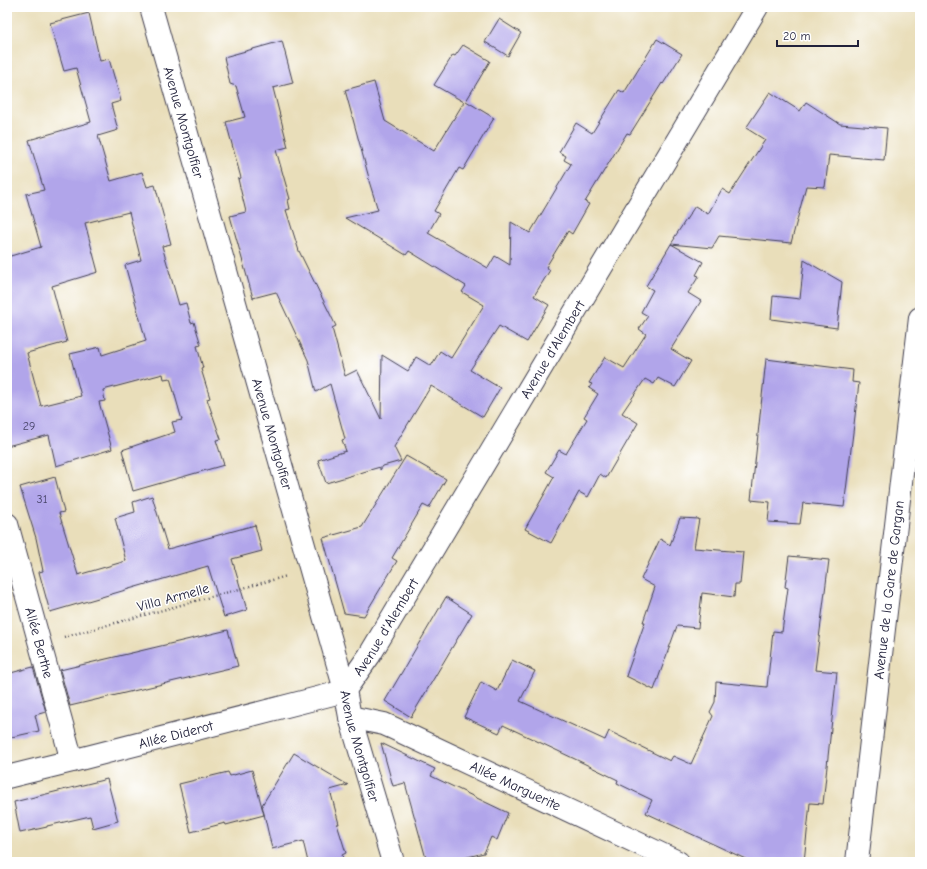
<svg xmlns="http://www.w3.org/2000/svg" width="927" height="869" font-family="'Comic Neue',sans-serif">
  <rect width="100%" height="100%" fill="#fff"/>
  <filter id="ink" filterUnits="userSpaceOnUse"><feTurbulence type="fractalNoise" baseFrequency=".025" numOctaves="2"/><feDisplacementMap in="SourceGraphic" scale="8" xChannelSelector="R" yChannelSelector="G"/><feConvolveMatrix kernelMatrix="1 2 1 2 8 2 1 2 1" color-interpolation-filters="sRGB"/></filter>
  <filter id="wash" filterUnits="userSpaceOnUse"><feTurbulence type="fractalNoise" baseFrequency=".012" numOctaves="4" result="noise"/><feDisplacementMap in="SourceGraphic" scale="16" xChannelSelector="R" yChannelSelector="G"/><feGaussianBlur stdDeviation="0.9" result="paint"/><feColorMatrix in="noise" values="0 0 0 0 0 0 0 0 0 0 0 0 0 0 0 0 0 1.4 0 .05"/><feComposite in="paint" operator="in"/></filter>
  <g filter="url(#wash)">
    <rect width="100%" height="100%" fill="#e9deba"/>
    <g id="blocks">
      <path fill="#b1a5ea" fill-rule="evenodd" d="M89 13 100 61 109 59 121 101 111 104 118 130 98 136 111 181 142 172 147 187 155 185 171 244 162 246 179 305 186 303 191 323 194 322 201 345 197 346 203 368 201 369 210 398 207 399 221 439 216 440 224 465 133 491 122 450 175 432 172 422 182 420 170 378 164 379 163 374 103 390 105 401 99 402 112 449 56 466 49 435 7 446V257L41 247 26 194 44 190 29 140 91 122 76 68 64 71 50 23ZM129 212 141 260 125 265 146 341 102 355 100 347 70 354 81 396 41 406 27 353 67 342 52 286 98 272 85 223Z
        M499 19 521 33 508 56 485 42Z
        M657 39 682 54 663 84 662 83 630 134 627 133 585 202 589 204 572 234 568 231 546 267 550 270 534 296 549 305 527 342 499 326 470 370 500 388 483 417 431 386 394 447 401 461 383 466 380 470V467L326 483 318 460 346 451 342 440 345 439 330 384 316 392 308 360 276 292 253 298 230 216 246 212 238 179 241 178 226 122 245 117 236 86 230 84 224 57 282 41 293 83 273 88 288 147 276 150 290 199 288 200 290 209 286 210 299 251 336 326 332 328 345 376 357 370 381 419 382 355 408 371 416 357 431 366 440 351 451 358 484 305 462 292 466 286 409 251 406 255 345 218 378 210 368 178H369L345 90 374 82 385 121 434 151 464 102 434 85 453 55 455 56 463 45 490 61 466 101 494 118 463 170 459 168 434 211 439 214 428 233 488 268 495 256 510 265 511 222 530 233 571 164 564 160 566 156 559 152 576 123 592 133 619 90 624 93Z
        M770 92 800 111 806 102 840 124 887 128 884 160 829 155 825 187 806 186 791 243 719 236 712 248 671 244 675 238H674L695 206 708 214 722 189 730 194 765 140 746 128Z
        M671 244 703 262 696 275 699 276 688 293 701 301 671 349 691 361 675 387 658 378 654 384 645 379 622 413 638 423 606 478 600 474 588 497 579 492 551 543 525 529 554 477 546 472 559 450 566 454 587 419 584 417 598 394 589 388 592 384 589 383 605 357 624 368 646 334 639 329 648 316 641 312 653 290 646 286Z
        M804 260 842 282 837 328 771 319 773 296 800 299Z
        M766 359 853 370 852 382 859 383 844 507 803 503 800 524 768 522 770 502 751 500Z
        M406 456 446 479 429 508 423 505 392 558 397 561 364 616 344 613 323 538 362 527Z
        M55 477 64 512 59 513 78 575 126 561 115 518 135 512 133 502 152 496 168 549 255 525 262 551 232 559 247 610 224 617 208 566 50 612 39 572 43 571 36 538 20 487Z
        M680 518 699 519 694 548 743 552 740 584H735L734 597 702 593 698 628 677 626 654 690 626 676 645 622H643L655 587 641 579 660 539 670 545Z
        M789 556 829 560 815 670 837 672 823 804 810 803 804 862H752L646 813 652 800 617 783 618 780 577 760 503 725 499 733 464 717 481 682 497 691 512 660 535 671 520 701 605 740 609 731 670 761 673 756 691 764 713 716 710 712 715 702 716 682 767 687 773 631 782 632 788 588 785 587Z
        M446 597 472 614 411 717 385 701Z
        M228 630 238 666 70 706 60 670Z
        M33 667 46 712 35 715 39 731 7 738V674Z
        M381 743 435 769 431 776 508 813 497 840 491 837 484 853 447 862H427L405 783 393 786Z
        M294 753 348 785 330 790 339 824H337L346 853 342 855 344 862H308L303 841 272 849 262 805Z
        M252 770 264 815 226 825 225 823 191 832 179 784 228 772 230 776Z
        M107 779 118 821 93 828 90 816 47 826V827L20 833 14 802Z"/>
    </g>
  </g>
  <g filter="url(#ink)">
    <use href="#blocks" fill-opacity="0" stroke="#403e4e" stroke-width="1"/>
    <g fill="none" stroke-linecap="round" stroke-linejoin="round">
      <g stroke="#403e4e" stroke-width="24">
        <g id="minor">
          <path id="s1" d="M151 7 345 690 350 717 393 862"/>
          <path id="s2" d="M7 524 72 761"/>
          <path id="s3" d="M345 690 369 656 757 7"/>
          <path id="s4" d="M350 717 384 724 393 728 678 862"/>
          <path id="s5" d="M7 777 72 761 333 694 345 690"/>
          <path id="s6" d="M857 862 920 318"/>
        </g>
      </g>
      <path stroke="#403e4e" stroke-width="2.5" stroke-dasharray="1 3" stroke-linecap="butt" d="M64 637 287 576"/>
      <use href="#minor" stroke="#fff" stroke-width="22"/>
    </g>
  </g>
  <g text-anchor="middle" stroke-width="3" stroke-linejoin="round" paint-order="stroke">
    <g font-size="12" fill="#464367">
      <text x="29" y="430">29</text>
      <text x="42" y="503">31</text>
    </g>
    <g font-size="14" fill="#22223b" stroke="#fff">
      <text dy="5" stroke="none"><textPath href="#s1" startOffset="120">Avenue Montgolfier</textPath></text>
      <text dy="5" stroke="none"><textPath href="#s3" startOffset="399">Avenue d'Alembert</textPath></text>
      <text dy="5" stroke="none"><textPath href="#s1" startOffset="444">Avenue Montgolfier</textPath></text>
      <text dy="5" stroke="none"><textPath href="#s6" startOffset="274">Avenue de la Gare de Gargan</textPath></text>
      <text transform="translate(173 597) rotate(-15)" y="5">Villa Armelle</text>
      <text dy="5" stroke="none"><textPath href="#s3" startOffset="75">Avenue d'Alembert</textPath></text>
      <text dy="5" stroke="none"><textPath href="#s2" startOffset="123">Allée Berthe</textPath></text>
      <text dy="5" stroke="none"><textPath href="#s5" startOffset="174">Allée Diderot</textPath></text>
      <text dy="5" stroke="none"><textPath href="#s1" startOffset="768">Avenue Montgolfier</textPath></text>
      <text dy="5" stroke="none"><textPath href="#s4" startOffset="180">Allée Marguerite</textPath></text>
    </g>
  </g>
  <rect width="927" height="869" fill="none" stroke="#fff" stroke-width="24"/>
  <path d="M777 40v6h81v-6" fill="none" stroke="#22223b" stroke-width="2"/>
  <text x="783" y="40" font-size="12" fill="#22223b" stroke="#ffffff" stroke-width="3" paint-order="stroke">20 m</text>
</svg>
